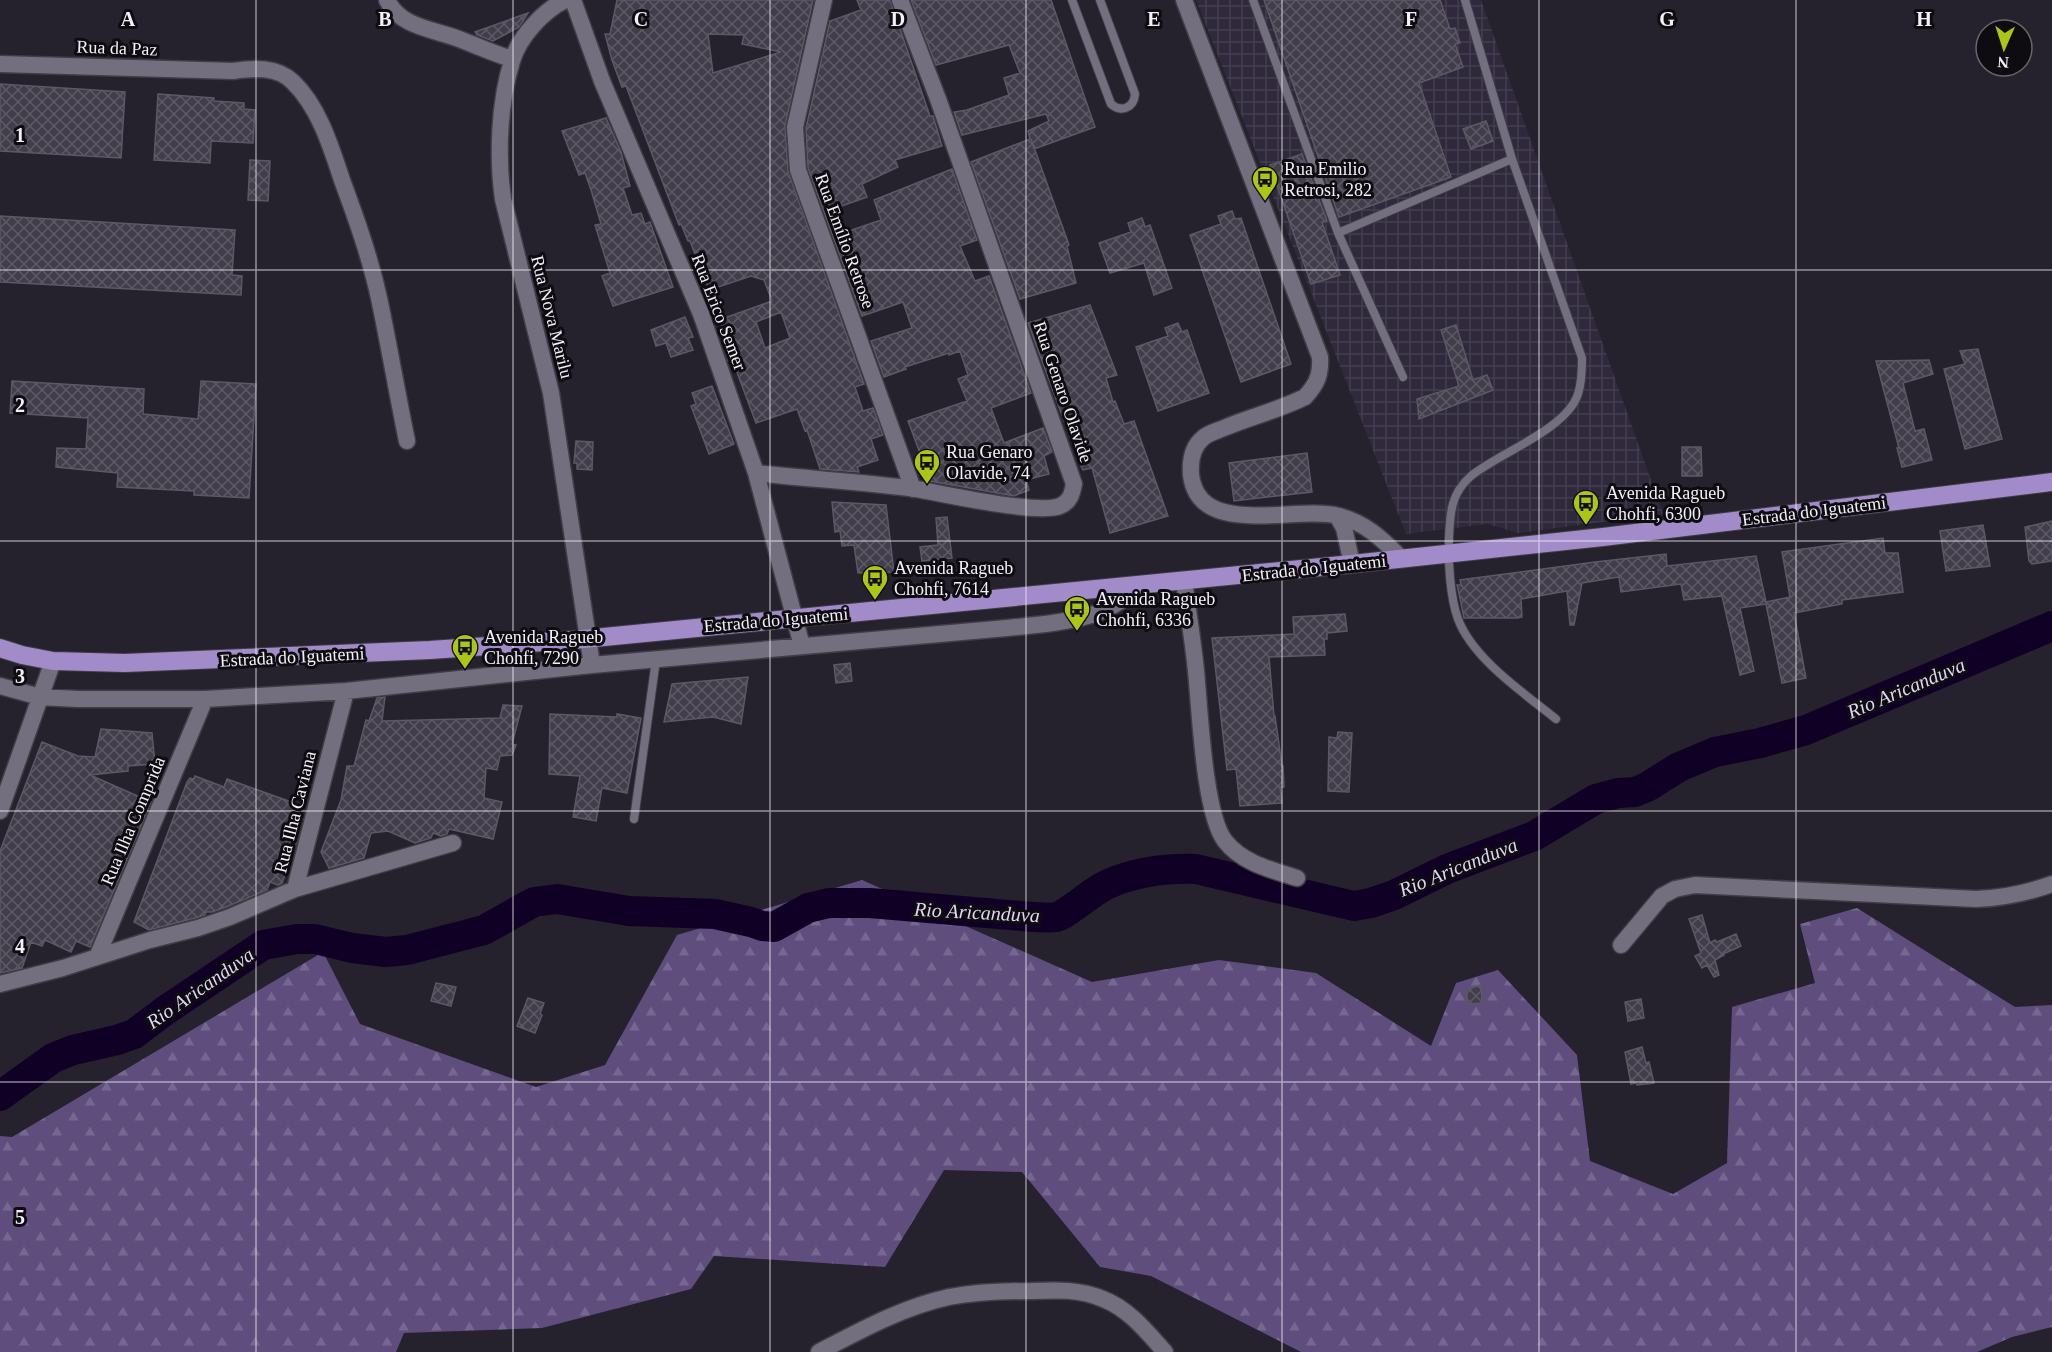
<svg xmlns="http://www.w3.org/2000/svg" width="2052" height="1352" font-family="'Times New Roman',serif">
  <defs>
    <pattern id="industrial-grid" width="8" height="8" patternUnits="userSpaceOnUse" patternTransform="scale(1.5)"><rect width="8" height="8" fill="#2f293b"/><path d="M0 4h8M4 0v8" fill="none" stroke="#433e4e"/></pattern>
    <pattern id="forest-firs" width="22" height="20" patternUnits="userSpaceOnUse" patternTransform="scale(1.5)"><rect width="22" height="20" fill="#5e4d7d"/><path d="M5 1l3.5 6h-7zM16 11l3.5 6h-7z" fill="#766790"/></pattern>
    <pattern id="building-cross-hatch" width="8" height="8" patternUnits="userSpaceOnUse" patternTransform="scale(1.5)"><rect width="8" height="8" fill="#413d4a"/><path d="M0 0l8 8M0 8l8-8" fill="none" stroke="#5d5965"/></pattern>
  </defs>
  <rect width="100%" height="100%" fill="#25212d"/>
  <path fill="url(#industrial-grid)" d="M1196 0H1481L1663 514 1518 533 1487 524 1406 534Z"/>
  <path fill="url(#forest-firs)" d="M862 880 1092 982 1219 960 1316 973 1431 1046 1456 983 1498 970 1577 1055 1590 1161 1673 1194 1727 1163 1732 1007 1815 983 1800 924 1857 908 2015 1007 2052 1005V1327L2012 1337 1977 1352H1301L1151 1276 1100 1267 1022 1172 944 1170 885 1267 714 1256 691 1289 542 1328 404 1333 396 1352H0V1136L12 1137 323 952 360 1024 536 1087 605 1065 677 935Z"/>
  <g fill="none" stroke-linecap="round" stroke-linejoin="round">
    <path stroke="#110026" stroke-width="30" d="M0 1096 53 1058 73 1050 117 1040 134 1034 166 1010 263 945 297 939H315L352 948 386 952 407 950 484 930 534 902 557 899 629 911 715 914 751 922 762 926 774 927 808 908 829 903H870L1033 917C1040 917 1049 918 1056 917 1068 914 1092 891 1108 884 1136 872 1166 868 1196 869L1354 906 1371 903 1394 895 1447 869 1534 836 1596 799 1618 793 1635 792 1647 787 1679 767 1715 752 1760 743 1806 730 2052 626"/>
  </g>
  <path fill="url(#building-cross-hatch)" stroke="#5c5866" stroke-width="1.5" fill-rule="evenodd" d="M617 0H813L785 125 788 171 864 384 855 387 863 411 873 408 883 435 871 439 878 460 857 467 859 472 820 469 807 430 805 431 797 409 756 423 732 359 728 360 724 347 729 345 719 320 772 301 764 280 751 276 709 290 690 241H688L681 224 679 225 626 86 622 87 612 60 605 34H610ZM708 34 744 35 742 44 781 52 713 73ZM781 312 790 338 765 348 756 322Z
    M857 0H890L930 116H933L942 146 895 160 898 167 862 184 867 197 836 208 846 232 881 220 874 200 952 169 977 240 960 246 975 281 989 276 1031 393 991 408 1004 443 1043 428 1052 452 1044 456 1049 474 1026 480 1029 490 1014 496 930 481 918 456H921L908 421 967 401 958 379 968 375 960 351 949 355V353L905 367 906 369 884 377 871 341 912 328 903 302 862 316 808 168 806 128 830 21 861 10Z
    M911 0H1051L1095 127 1034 149 1031 139 1069 245 1067 246 1076 283 1020 299 971 162 1030 139 1028 131 1049 121 1046 114 962 135 954 112 967 110 1009 95 1004 78 1020 73 1009 45 936 65Z
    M1264 0H1440L1450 29 1455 28 1460 43 1455 44 1463 67 1419 83 1451 177 1339 217Z
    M528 13 519 27 493 41 477 35 475 32Z
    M0 84 125 92 121 158 0 151Z
    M158 94 214 98V101L244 103V109L255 110 253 143 211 141 210 163 154 160Z
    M606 118 621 152 630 186 623 188 632 215 641 213 645 224 650 222 673 287 613 306 602 276 610 273 595 225 601 224 591 190 585 173 579 175 562 131Z
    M1486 121 1493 141 1471 149 1463 129Z
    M1302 154 1327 221 1322 222 1340 275 1311 284 1270 165Z
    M250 160 270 161 268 201 248 200Z
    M1232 211 1235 219 1241 218 1291 364 1241 382 1190 235 1221 224 1218 216Z
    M0 216 235 230 232 275 242 276 241 295 0 282Z
    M1142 218 1145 227 1150 225 1172 288 1154 295 1144 263 1110 273 1099 243 1131 232 1128 223Z
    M1090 305 1117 375 1106 378 1113 402 1115 401 1124 424 1134 421 1168 516 1110 533 1092 468 1083 470 1080 464 1028 323Z
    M685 317 693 337 688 338 693 350 671 357 666 343 656 346 651 330Z
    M1178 323 1182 332 1187 330 1209 393 1158 411 1136 347 1168 336 1165 328Z
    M1456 325 1473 380 1487 375 1493 390 1419 419 1417 399 1459 386 1441 330Z
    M1978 349 2002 439 1965 449 1944 369 1965 364 1960 351Z
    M1929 360 1933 374 1903 383 1915 431 1924 429 1932 460 1902 467 1897 448H1899L1876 361Z
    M12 381 144 389 143 414 198 419 201 381 256 384 249 498 194 495V491L117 487 118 473 56 467 57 448 86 449 88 418 10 413Z
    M712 386 734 444 709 454 691 406 696 404 692 393Z
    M576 441 593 442 592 470 577 469V463H574Z
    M1682 447H1701L1702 476H1682Z
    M1307 453 1312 492 1234 501 1229 463Z
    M832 502 886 505 894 572 858 573 854 545 842 546 840 531 835 532Z
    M947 517 952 558 922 561 920 547 938 545 936 518Z
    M2052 521V561L2032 564 2029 561 2025 527Z
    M1983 525 1990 566 1946 571 1940 531Z
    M1883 538 1885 553H1898L1903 592 1842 600V604L1794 613 1806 678 1782 683 1766 604 1740 608 1754 671 1740 675 1722 596 1684 600 1681 584 1621 592 1619 577 1582 583 1574 625H1570L1567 591 1521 599 1522 617 1518 618H1464L1458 589 1457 585H1461L1460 580 1595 562 1666 554 1667 566 1756 556 1766 602 1790 597 1782 552Z
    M1345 614 1347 631 1327 633V639H1324L1325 655 1269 657 1274 716H1275L1282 766H1283L1284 787H1280L1282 803 1240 806 1236 769 1227 770 1212 638 1294 634 1293 617Z
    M850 663 852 681 836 683 834 665Z
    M748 677 741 724 713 717 664 722 672 684Z
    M385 697 382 721 500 718 503 705 522 706 512 744 516 745 512 755 500 756 497 770 486 768 484 798 502 802 493 839 449 829 447 834 441 836 433 833 431 838 415 843 388 831 371 833 364 858 329 868 321 852 341 800 347 766H354L366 720 369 721 377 698Z
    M550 714 617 717V714L641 718 627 793 602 788 596 821 573 817 580 776 549 774Z
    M101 729 152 733 155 764 128 766V771L90 775 151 802 90 947 76 941 71 952 45 940 42 946 31 942 22 968 0 973V851L42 742 78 756 95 757Z
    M1338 732 1352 733 1349 792 1328 791 1329 737 1337 738Z
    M195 776 224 787 227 779 297 804 295 816 302 819 295 847 282 883 278 885 270 882 267 890 226 907 212 912H206L205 915 195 918 149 930 134 922 187 782 190 778 194 779Z
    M1702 915 1710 943 1715 940 1717 942 1736 934 1741 946 1723 954 1724 955 1715 960 1719 975 1714 977 1707 965 1702 968 1695 956 1701 953 1689 919Z
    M436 983 456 987 451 1006 431 1001Z
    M1481 985 1482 1003 1467 1004V989Z
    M528 998 544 1003 540 1014 542 1015 535 1033 517 1026Z
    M1641 999 1644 1018 1628 1021 1625 1002Z
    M1642 1047 1646 1063 1649 1062 1654 1083 1637 1085 1636 1083 1631 1084 1625 1052Z"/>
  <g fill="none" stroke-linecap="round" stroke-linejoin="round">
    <g stroke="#403d47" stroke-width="10">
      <path id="lane" d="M1072 0 1111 104C1121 113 1134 108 1135 94L1100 0
        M1253 0 1338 233 1403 377
        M1465 0 1512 159 1582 358C1582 370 1582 382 1578 394 1567 429 1499 453 1471 476 1451 493 1450 513 1449 538 1448 561 1450 597 1458 619 1473 659 1524 693 1556 719
        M1338 233 1512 159
        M634 819 656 660"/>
    </g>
    <g stroke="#403d47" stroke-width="19">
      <path id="street" d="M387 0C401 29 437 29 464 41 480 47 495 54 512 59
        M565 0C543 11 519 37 512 61 499 102 497 157 503 199L551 393 592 665
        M573 0 602 81 701 314 756 473 802 646
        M824 0 795 127 798 170 913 489
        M1184 0 1320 357C1321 375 1317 384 1305 397 1279 410 1250 417 1224 428 1217 431 1208 433 1203 438 1192 447 1190 462 1191 475 1199 539 1294 505 1339 516 1366 523 1382 539 1402 559
        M0 64 233 71C253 68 277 66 293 82 319 107 331 147 342 180 356 218 370 257 379 298 389 345 397 393 407 441
        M756 473C809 479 863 482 916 489 945 494 1037 515 1060 506 1070 502 1072 494 1074 484L938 99 900 0
        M1337 516 1344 528 1352 564
        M1184 581C1188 611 1193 641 1196 671 1200 710 1204 814 1225 841 1242 863 1272 870 1297 878
        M0 686 40 697 78 699H205L346 691 592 665 1007 628C1035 625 1064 623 1091 615 1111 609 1128 596 1145 585
        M0 811 53 661
        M295 889 346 691
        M1621 945 1662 896 1675 889 1695 885 1976 899C2003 898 2027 893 2052 884
        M97 957 205 699
        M0 984 63 968 150 940 198 928 230 917 295 889 453 843
        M819 1352C861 1330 903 1307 949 1297 976 1292 1004 1291 1031 1291 1056 1290 1080 1289 1103 1299 1129 1309 1147 1332 1165 1352"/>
    </g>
    <g stroke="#403d47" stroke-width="20">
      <path id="primary" d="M0 648 22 655 53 661 125 663 430 650 573 640 1352 564 1603 537 2052 482"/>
    </g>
    <use href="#lane" stroke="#746f7e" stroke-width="8"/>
    <use href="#street" stroke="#746f7e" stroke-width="16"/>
    <use href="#primary" stroke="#a18cc9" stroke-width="18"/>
  </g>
  <path fill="none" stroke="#f2f0f8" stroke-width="1.5" stroke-opacity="0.55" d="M256 0V1352M513 0V1352M770 0V1352M1026 0V1352M1282 0V1352M1539 0V1352M1796 0V1352M0 270H2052M0 541H2052M0 811H2052M0 1082H2052"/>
  <defs>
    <g id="bus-pin" transform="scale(1.35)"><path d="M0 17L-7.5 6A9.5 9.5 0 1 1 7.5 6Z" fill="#abc614" stroke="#0e0c11"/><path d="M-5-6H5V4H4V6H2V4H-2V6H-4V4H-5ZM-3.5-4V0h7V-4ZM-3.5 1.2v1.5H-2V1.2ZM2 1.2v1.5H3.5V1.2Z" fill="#111"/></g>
  </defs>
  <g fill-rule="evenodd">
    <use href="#bus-pin" x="1265" y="179"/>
    <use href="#bus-pin" x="927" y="462"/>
    <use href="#bus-pin" x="1586" y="503"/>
    <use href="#bus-pin" x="875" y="578"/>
    <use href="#bus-pin" x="1077" y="609"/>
    <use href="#bus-pin" x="465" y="647"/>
  </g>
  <g text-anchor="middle" stroke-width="6" stroke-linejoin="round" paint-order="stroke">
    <g font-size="18" fill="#f2f0f8" stroke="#0e0c11">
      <text transform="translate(117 48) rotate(2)" y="6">Rua da Paz</text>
      <text transform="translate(845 241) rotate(70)" y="6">Rua Emílio Retrose</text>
      <text transform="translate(719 312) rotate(69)" y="6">Rua Erico Semer</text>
      <text transform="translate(552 317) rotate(76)" y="6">Rua Nova Marilu</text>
      <text transform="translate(1063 392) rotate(71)" y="6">Rua Genaro Olavide</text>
      <text transform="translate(1814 511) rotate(-7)" y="6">Estrada do Iguatemi</text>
      <text transform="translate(1314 568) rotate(-6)" y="6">Estrada do Iguatemi</text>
      <text transform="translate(776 620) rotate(-5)" y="6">Estrada do Iguatemi</text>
      <text transform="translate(292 657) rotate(-3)" y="6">Estrada do Iguatemi</text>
      <text transform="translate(295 812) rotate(-76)" y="6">Rua Ilha Caviana</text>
      <text transform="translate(133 821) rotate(-67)" y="6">Rua Ilha Comprida</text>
    </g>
    <g font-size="18" fill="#f2f0f8" stroke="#0e0c11" text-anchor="start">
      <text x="1284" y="175">Rua Emilio<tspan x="1284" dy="21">Retrosi, 282</tspan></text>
      <text x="946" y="458">Rua Genaro<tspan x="946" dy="21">Olavide, 74</tspan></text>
      <text x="1606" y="499">Avenida Ragueb<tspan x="1606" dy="21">Chohfi, 6300</tspan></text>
      <text x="894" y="574">Avenida Ragueb<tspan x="894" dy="21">Chohfi, 7614</tspan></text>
      <text x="1096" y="605">Avenida Ragueb<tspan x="1096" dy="21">Chohfi, 6336</tspan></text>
      <text x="484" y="643">Avenida Ragueb<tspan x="484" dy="21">Chohfi, 7290</tspan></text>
    </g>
    <g font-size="20" font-style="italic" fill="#dfd5f4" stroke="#0e0c11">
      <text transform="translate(1906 688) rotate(-23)" y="7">Rio Aricanduva</text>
      <text transform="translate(1458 867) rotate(-22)" y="7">Rio Aricanduva</text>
      <text transform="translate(977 912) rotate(3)" y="7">Rio Aricanduva</text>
      <text transform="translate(200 988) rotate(-35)" y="7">Rio Aricanduva</text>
    </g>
  </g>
  <g font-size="20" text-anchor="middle" font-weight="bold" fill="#f2f0f8" stroke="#0e0c11" stroke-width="6" stroke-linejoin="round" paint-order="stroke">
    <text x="128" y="26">A</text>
    <text x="385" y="26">B</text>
    <text x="641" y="26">C</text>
    <text x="898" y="26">D</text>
    <text x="1154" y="26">E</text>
    <text x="1411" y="26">F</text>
    <text x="1667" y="26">G</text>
    <text x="1924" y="26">H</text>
    <text x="20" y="142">1</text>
    <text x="20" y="412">2</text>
    <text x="20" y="683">3</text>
    <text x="20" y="953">4</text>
    <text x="20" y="1224">5</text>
  </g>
  <g transform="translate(2004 48) rotate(183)"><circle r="28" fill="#0e0c11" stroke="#69676d" stroke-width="1.5"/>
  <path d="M0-4.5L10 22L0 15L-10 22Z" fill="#abc614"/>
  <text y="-9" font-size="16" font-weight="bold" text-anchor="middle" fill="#f2f0f8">N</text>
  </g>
</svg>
